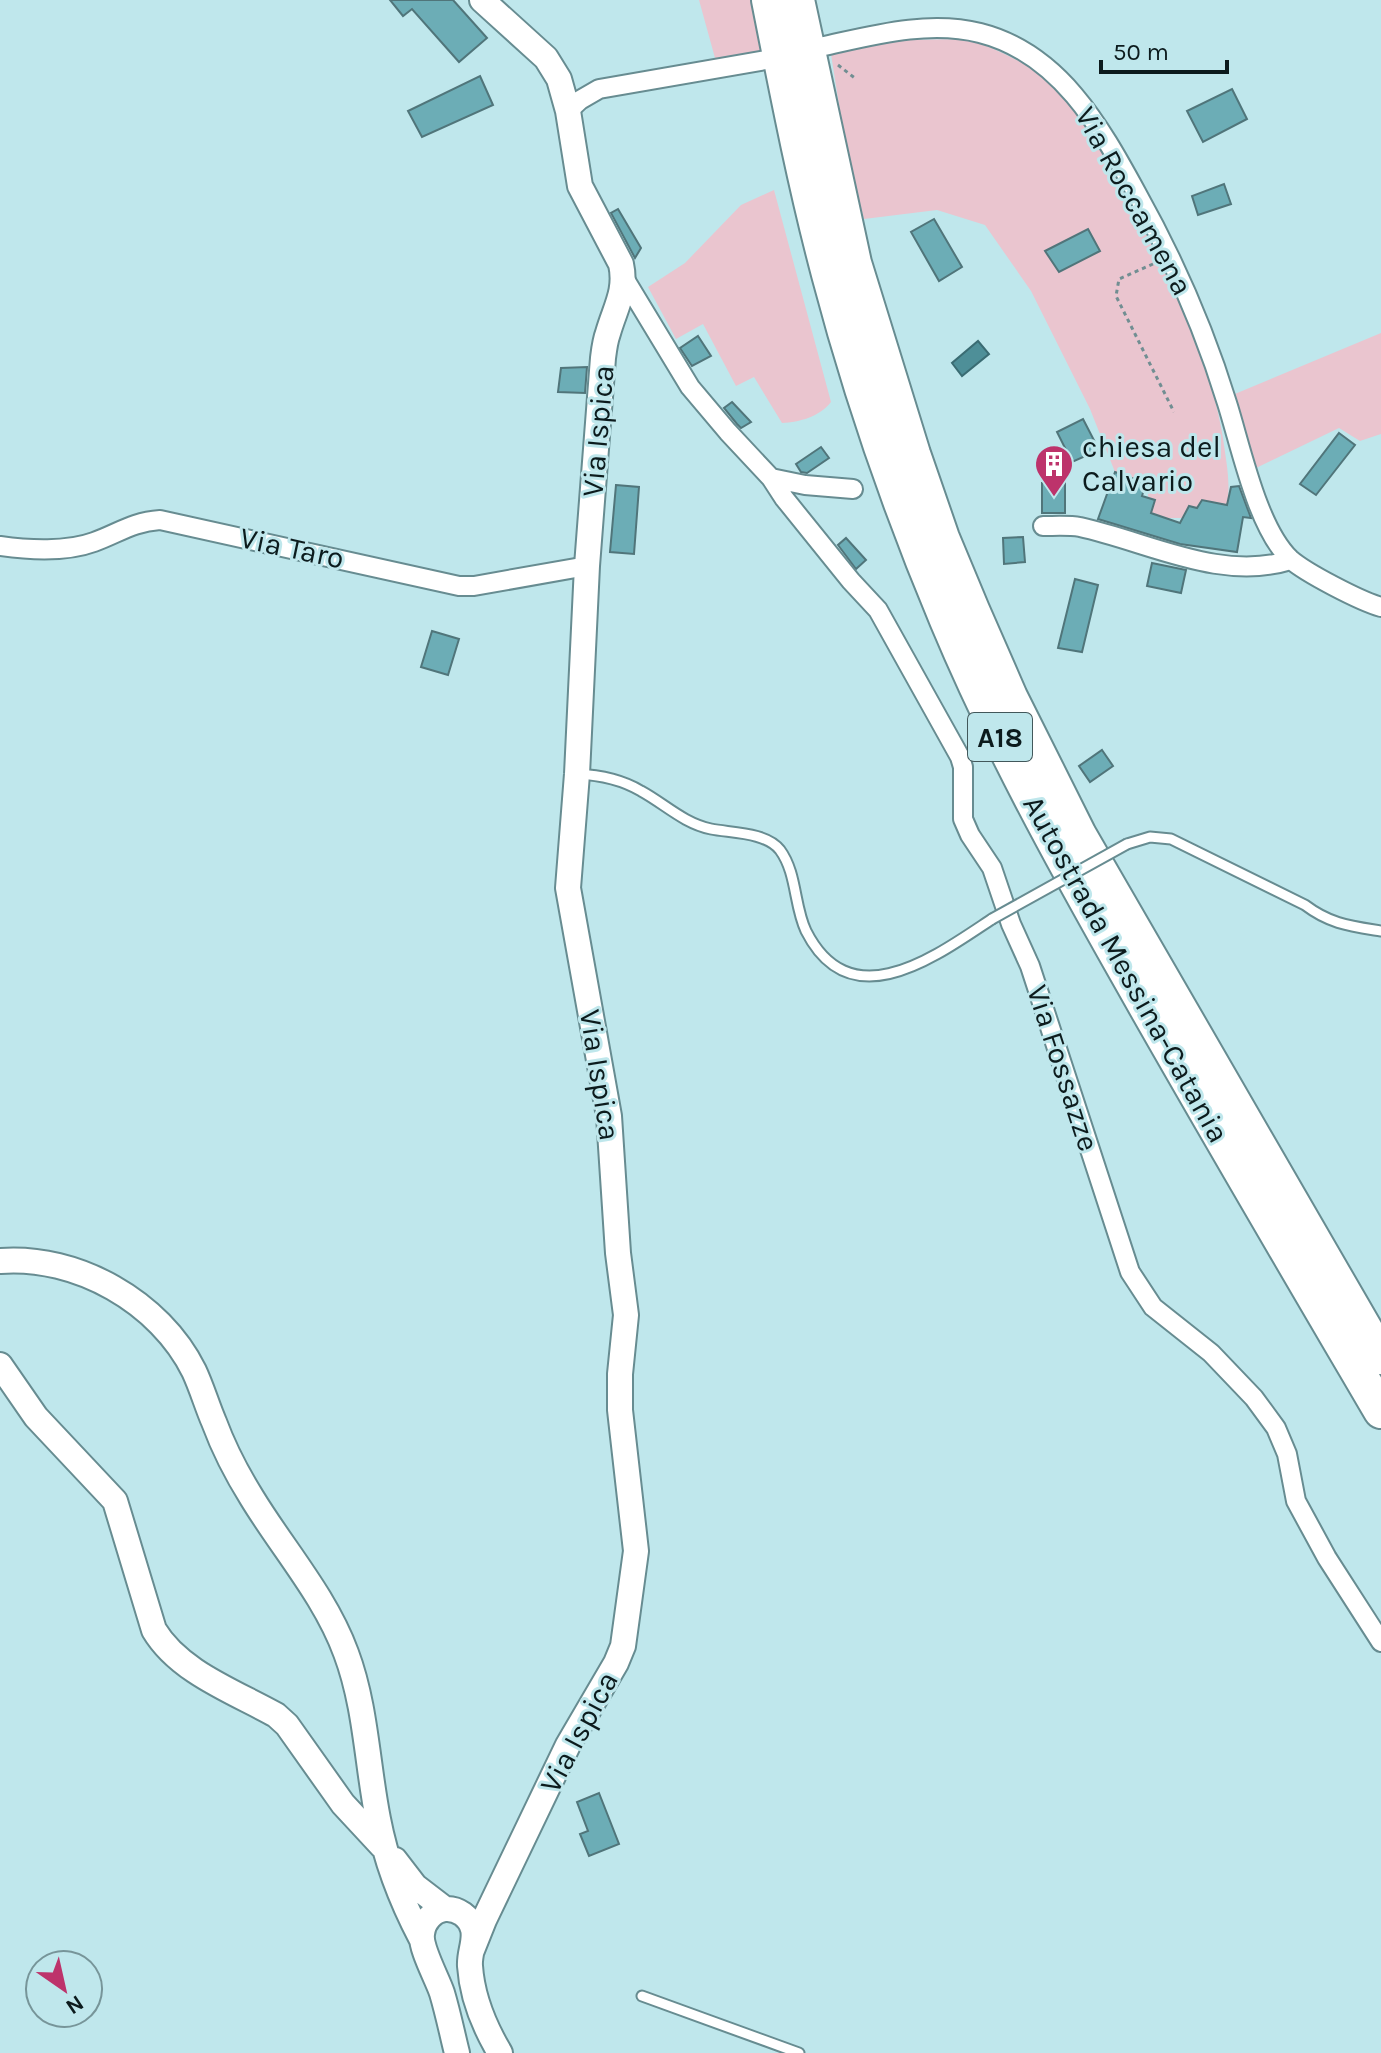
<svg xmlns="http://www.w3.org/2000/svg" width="1381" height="2053" font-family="Karla,sans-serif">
  <rect width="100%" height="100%" fill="#bfe7ec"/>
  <path fill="#eac5cf" d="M699 0H758L766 50 715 58Z
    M966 39C1005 51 1048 73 1074 105 1089 124 1099 149 1111 169 1160 254 1207 340 1223 438 1226 461 1231 482 1227 505L1202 500 1197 508 1189 506 1182 518H1165L1151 513 1146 483 1115 472 1090 409 1031 291 985 225 937 210 864 219 847 156 831 54 893 40Z
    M774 190 831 402C819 417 800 422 782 423L754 377 736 386 703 324 676 339 648 287 685 263 741 205Z
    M1381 333V434L1360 441 1339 428 1256 468 1230 396Z"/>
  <path fill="#4e8f98" stroke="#3a6c73" stroke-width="2" d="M978 341 989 354 962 376 952 363Z"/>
  <path fill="#6cadb6" stroke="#50757a" stroke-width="2" d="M390 0H453L487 38 459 62 412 9 403 16Z
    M480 76 493 105 422 137 408 111Z
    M1232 89 1247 119 1203 142 1187 111Z
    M1224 184 1231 204 1198 215 1192 196Z
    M618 209 641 248 635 258 611 213Z
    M934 219 962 267 939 281 911 232Z
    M1088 229 1100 251 1059 272 1045 251Z
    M698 336 711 356 692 366 680 348Z
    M587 367 585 393 558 392 561 368Z
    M732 402 751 422 741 428 737 424 724 408Z
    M1083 419 1099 450 1072 462 1057 432Z
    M1339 433 1355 445 1316 495 1300 484Z
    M821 447 829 458 807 473 801 472 796 464Z
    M1115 472 1146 483 1142 496 1155 500 1151 513 1180 523 1189 506 1197 508 1202 500 1227 505 1231 487 1239 486 1251 518 1243 517 1237 552 1180 544 1098 519Z
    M1065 482V513H1042V483Z
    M616 485 639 487 634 554 610 552Z
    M1023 537 1025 562 1004 564 1003 538Z
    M846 538 866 560 856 569 838 545Z
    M1152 563 1186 570 1181 593 1147 586Z
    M1075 579 1098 585 1082 652 1058 648Z
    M432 631 459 639 448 675 421 667Z
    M1102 750 1113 766 1090 782 1079 766Z
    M599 1793 619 1844 589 1856 580 1834 588 1831 577 1802Z"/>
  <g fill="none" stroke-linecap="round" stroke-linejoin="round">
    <g stroke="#678c91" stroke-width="13">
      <path id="service" d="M577 774C600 775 621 779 641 791 665 804 683 823 711 829 731 833 766 832 780 850 797 873 794 906 806 931 851 1020 936 956 992 919
        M1127 844 1150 837 1171 839 1305 905C1330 924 1350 926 1381 931
        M642 1996 799 2053"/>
    </g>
    <g stroke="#678c91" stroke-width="22">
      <path id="minor" d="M824 46C874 35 929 20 980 33 1059 53 1100 126 1136 192 1174 260 1204 328 1227 403 1241 447 1257 527 1290 559 1306 573 1360 601 1381 607
        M568 111 580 100 599 89 766 60
        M624 278 690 387 728 432 771 478 805 485 853 489
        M771 478 784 498 851 581 878 610 960 757 963 767V819L970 835 992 868 1011 924 1030 966 1130 1272 1153 1307 1211 1353 1254 1398 1276 1428 1287 1454 1296 1501 1327 1558 1381 1642
        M1043 526C1055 526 1069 525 1080 527 1149 542 1220 582 1291 560
        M0 546C28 550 67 552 94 542 119 533 132 522 160 520L459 586H474L587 566"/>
    </g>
    <g stroke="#678c91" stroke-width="28">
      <path id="tertiary" d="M0 1261C77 1255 160 1302 194 1371 202 1388 207 1406 214 1422 224 1449 237 1474 252 1498 283 1549 325 1596 346 1653 366 1706 367 1764 378 1819 386 1861 401 1900 421 1938
        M0 1365 36 1417 115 1501 154 1630C179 1672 235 1692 276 1715L287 1725 343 1804 382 1846
        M395 1860 415 1886 445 1909
        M472 1950 484 1920 568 1745 616 1663 623 1646 636 1551 620 1410V1374L626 1315 618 1253 609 1116 568 888 577 774 587 566 603 358C604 350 605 341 608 333 615 308 627 291 621 264L580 186 568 111 559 79 546 58 482 0
        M457 2053C452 2033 448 2013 442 1993 437 1978 420 1948 422 1934 423 1922 433 1910 445 1909 458 1908 470 1917 473 1929 476 1941 469 1953 470 1966 472 1997 484 2026 500 2053"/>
    </g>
    <g stroke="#678c91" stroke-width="38">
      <path id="motorway" d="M769 0C787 91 805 184 829 274 860 392 900 508 947 620 998 742 1062 858 1127 973 1210 1120 1296 1266 1381 1411
        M797 0 854 263 913 454 942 538 972 610 1010 697 1079 835 1381 1357"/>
    </g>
    <path stroke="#718e92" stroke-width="3" stroke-dasharray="4 4" stroke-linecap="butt" d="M838 65 856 79
      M1153 264 1119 279 1116 296 1174 412"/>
    <use href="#service" stroke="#fff" stroke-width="9"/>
    <use href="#minor" stroke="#fff" stroke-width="18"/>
    <use href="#tertiary" stroke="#fff" stroke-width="24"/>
    <use href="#motorway" stroke="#fff" stroke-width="34"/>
    <g stroke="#678c91" stroke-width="13" stroke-linecap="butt">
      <path id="service-bridge" d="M992 919 1127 844"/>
    </g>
    <use href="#service-bridge" stroke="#fff" stroke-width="9"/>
  </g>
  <defs>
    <g id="building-pin" transform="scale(2)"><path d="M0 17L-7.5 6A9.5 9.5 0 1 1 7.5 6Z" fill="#bd336b" stroke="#bfe7ec"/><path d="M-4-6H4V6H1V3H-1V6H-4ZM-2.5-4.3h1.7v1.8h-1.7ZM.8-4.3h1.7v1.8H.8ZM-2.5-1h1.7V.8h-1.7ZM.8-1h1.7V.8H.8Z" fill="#fff"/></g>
  </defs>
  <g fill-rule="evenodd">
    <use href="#building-pin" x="1054" y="464"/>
  </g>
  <g text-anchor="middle" stroke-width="6" stroke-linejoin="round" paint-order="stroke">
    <rect fill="#bfe7ec" stroke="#42585b" stroke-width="2" x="968" y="713" width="64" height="48" rx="6"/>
    <g font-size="28" font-weight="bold" fill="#0c1b1d">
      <text x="1000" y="747">A18</text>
    </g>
    <g font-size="30" fill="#0c1b1d" stroke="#bfe7ec">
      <text transform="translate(1134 201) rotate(61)" y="10">Via Roccamena</text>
      <text transform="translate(598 431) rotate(-85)" y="10">Via Ispica</text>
      <text transform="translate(292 548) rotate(12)" y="10">Via Taro</text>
      <text transform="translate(1126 969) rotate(61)" y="10">Autostrada Messina-Catania</text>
      <text transform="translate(1063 1068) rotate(72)" y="10">Via Fossazze</text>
      <text transform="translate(600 1075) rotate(81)" y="10">Via Ispica</text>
      <text transform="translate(579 1732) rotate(-62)" y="10">Via Ispica</text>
    </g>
    <g font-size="30" fill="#0c1b1d" stroke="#bfe7ec" text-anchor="start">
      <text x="1082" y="457">chiesa del<tspan x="1082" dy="34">Calvario</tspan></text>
    </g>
  </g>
  <g transform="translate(64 1989) rotate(146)"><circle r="38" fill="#bfe7ec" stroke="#779599" stroke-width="2"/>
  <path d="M0-6L14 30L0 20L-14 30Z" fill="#bd336b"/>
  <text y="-12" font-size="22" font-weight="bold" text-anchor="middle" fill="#0c1b1d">N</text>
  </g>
  <path d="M1101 60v12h126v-12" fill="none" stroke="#0c1b1d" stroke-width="4"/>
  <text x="1113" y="60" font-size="24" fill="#0c1b1d" stroke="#bfe7ec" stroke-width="6" paint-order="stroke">50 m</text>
</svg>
